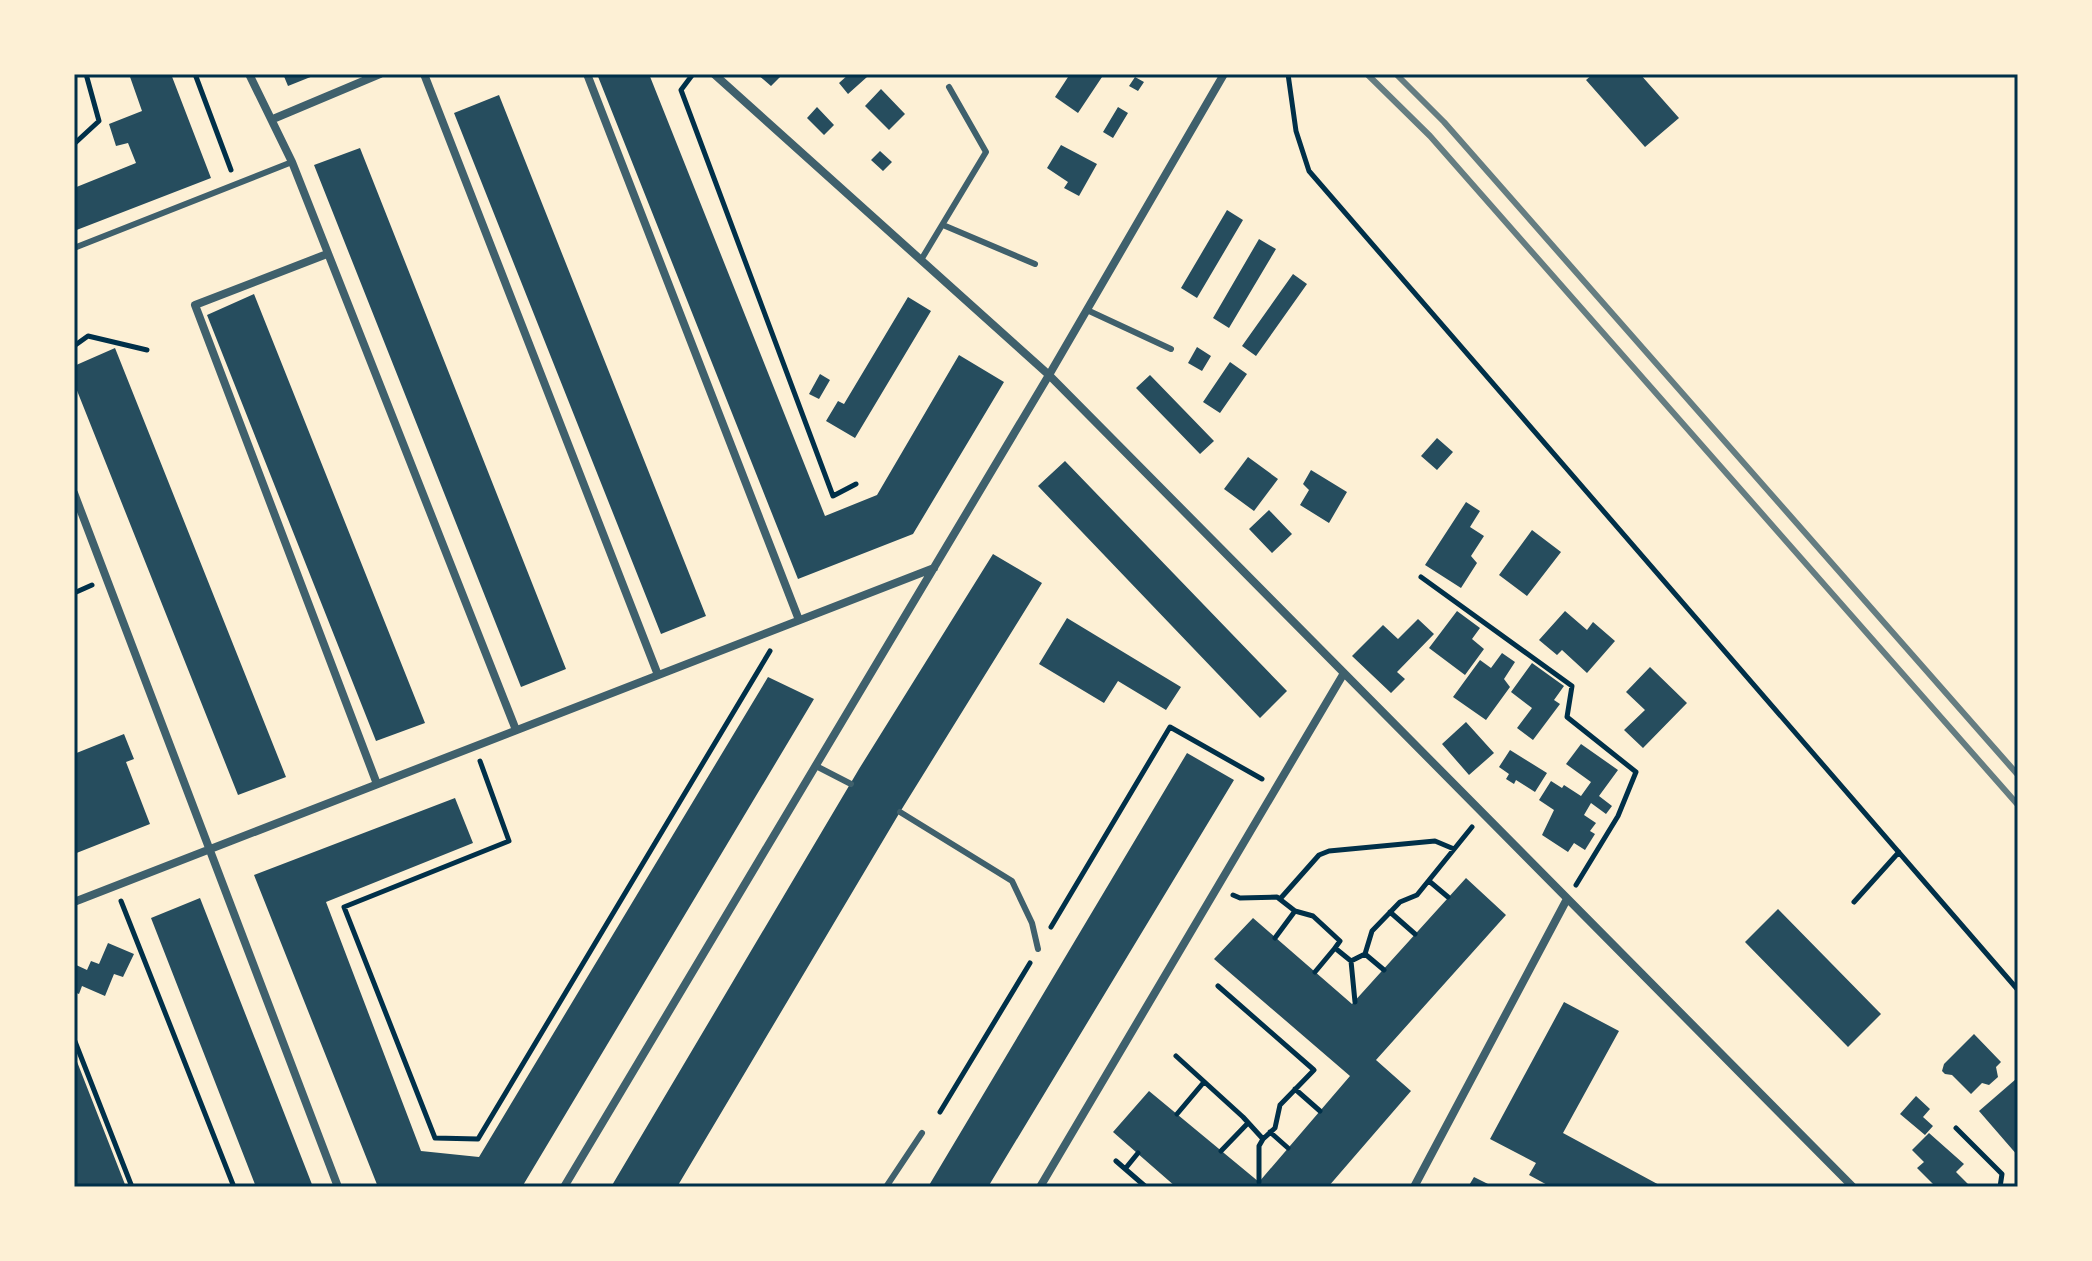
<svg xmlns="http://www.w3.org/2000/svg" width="2092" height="1261" font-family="Inter,sans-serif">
  <rect width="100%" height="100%" fill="#fdf0d5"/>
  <path fill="#264d5e" d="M129 74H171L211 178 74 231V188L136 163 128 143 116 146 109 124 142 111Z
    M283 74H318L288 86Z
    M597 74H649L825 516 877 495 959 355 1004 382 913 534 798 579Z
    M757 74H783L771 86Z
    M849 74H865L867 77 848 94 839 83Z
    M1070 74H1104L1078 113 1055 97Z
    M1593 74H1640L1679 118 1645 147 1586 80Z
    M1135 77 1144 82 1138 91 1129 86Z
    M881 89 905 114 889 130 865 106Z
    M499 95 706 616 661 634 454 113Z
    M817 107 834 125 824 135 807 118Z
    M1118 107 1128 113 1113 138 1103 132Z
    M1061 145 1097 164 1079 196 1064 188 1068 182 1047 168Z
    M360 148 566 669 521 687 314 165Z
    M880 151 892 162 883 171 871 160Z
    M1227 210 1243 220 1197 298 1181 288Z
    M1259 239 1276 249 1229 328 1213 318Z
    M1293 274 1307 284 1256 356 1242 346Z
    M254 294 425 723 376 741 207 315Z
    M908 297 931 311 855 438 826 421 838 401 844 404Z
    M1197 347 1211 356 1202 371 1188 363Z
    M115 348 286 777 238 795 74 383V366Z
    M1230 362 1247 374 1220 413 1203 402Z
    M820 374 830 380 819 399 809 394Z
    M1150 375 1214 441 1200 454 1136 388Z
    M1437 438 1453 452 1437 470 1421 456Z
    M1248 457 1278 479 1254 511 1224 489Z
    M1065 461 1287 691 1260 718 1038 486Z
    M1311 470 1347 492 1329 523 1300 505 1309 490 1303 484Z
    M1466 502 1480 511 1470 527 1484 536 1471 556 1477 563 1461 588 1425 565Z
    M1269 510 1292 534 1272 553 1249 529Z
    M1532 530 1561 552 1527 596 1499 575Z
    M993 554 1042 583 900 812 677 1187H611L859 769Z
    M1457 611 1480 628 1472 639 1484 649 1465 675 1429 648Z
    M1565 611 1587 630 1593 622 1615 641 1587 673 1562 650 1557 655 1539 640Z
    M1067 618 1181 687 1166 710 1118 681 1104 703 1039 664Z
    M1418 619 1434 634 1397 672 1405 679 1391 693 1352 656 1383 625 1398 639Z
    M1502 653 1515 662 1504 679 1510 687 1486 720 1453 697 1480 660 1491 668Z
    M1532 663 1564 686 1554 700 1560 704 1533 740 1517 728 1532 708 1511 692Z
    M1650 667 1687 703 1643 748 1624 730 1645 710 1626 692Z
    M768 677 814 699 522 1187H378L254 875 455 798 473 843 326 902 421 1151 479 1157Z
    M1466 722 1494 753 1469 775 1442 744Z
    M124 734 134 759 126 762 150 824 74 854V754Z
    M1581 744 1618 770 1599 796 1612 806 1606 814 1591 803 1584 815 1596 823 1590 831 1595 834 1585 850 1574 843 1568 852 1542 835 1554 810 1539 800 1551 781 1562 788 1564 785 1581 796 1591 782 1566 764Z
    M1510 750 1547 773 1535 792 1516 780 1514 784 1506 779 1509 774 1499 767Z
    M1187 753 1234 780 988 1187H928Z
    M1466 878 1506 915 1376 1060 1411 1091 1328 1187H1176L1113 1132 1149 1091 1259 1182 1350 1076 1214 959 1253 918 1352 1004Z
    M200 898 313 1187H256L151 918Z
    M1778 909 1881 1014 1848 1047 1745 942Z
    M108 943 134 954 123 977 114 974 105 996 82 986 79 994 74 992V964L87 970 91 961 99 964Z
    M1564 1002 1619 1031 1563 1133 1663 1187H1551L1529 1175 1536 1163 1490 1139Z
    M1974 1034 2001 1062 1996 1067 1998 1077 1989 1085 1982 1083 1971 1094 1952 1075 1945 1074 1942 1071 1944 1064Z
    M74 1054 126 1187H74Z
    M2016 1079 2018 1082V1156L1979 1111Z
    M1916 1096 1930 1109 1923 1117 1933 1126 1925 1135 1900 1114Z
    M1929 1133 1964 1164 1956 1172 1971 1187H1936L1917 1168 1924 1162 1912 1150Z
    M1474 1177 1494 1187H1468Z"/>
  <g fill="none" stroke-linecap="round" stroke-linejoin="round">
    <path stroke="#003049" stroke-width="5" d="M195 74 231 170
      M693 74 681 90 833 496 856 484
      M1288 74 1296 131 1309 171 2018 990
      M74 144 99 121 86 74
      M74 346 88 336 147 350
      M1421 577 1572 686 1567 717 1636 772 1618 816 1576 885
      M74 593 92 585
      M480 761 509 841 344 907 435 1138 478 1139 770 651
      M1429 881 1448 897
      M1233 895 1240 898 1277 897 1295 911 1313 916 1340 941 1335 948 1351 961 1365 954 1372 931 1400 902 1417 895 1472 827
      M1280 899 1319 855 1329 851 1435 841 1454 849
      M121 901 234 1187
      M1854 902 1899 852
      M1390 912 1415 934
      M1051 927 1170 727 1262 779
      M1275 938 1295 911
      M1365 954 1384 970
      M1351 961 1355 1002
      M1315 972 1335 948
      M74 1039 132 1187
      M1176 1056 1243 1117 1263 1139 1275 1128 1280 1105 1314 1070 1218 986
      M1295 1089 1320 1111
      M940 1112 1030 963
      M1177 1114 1204 1082
      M1956 1128 2002 1174 2000 1187
      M1270 1132 1288 1148
      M1221 1151 1248 1123
      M1116 1161 1146 1187
      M1125 1169 1138 1153
      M1259 1182V1146L1263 1139"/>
    <path stroke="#3f606c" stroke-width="6" d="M943 225 1035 264
      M74 248 292 162
      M921 260 986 152 949 87
      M1087 310 1171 349
      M816 766 851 784
      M900 812 1012 881 1032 923 1038 949
      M886 1187 922 1133"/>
    <path stroke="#3f606c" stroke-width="8" d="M249 74 292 162 516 730
      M424 74 658 675
      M587 74 799 620
      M714 74 1049 375 1853 1187
      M273 119 380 74
      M327 254 195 305 377 784
      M74 493 338 1187
      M74 902 934 568
      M564 1187 1049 375 1224 74
      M1040 1187 1344 673
      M1414 1187 1567 899"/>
    <path stroke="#657d81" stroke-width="6" d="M1367 74 1430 136 2018 805
      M1396 74 1444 122 2018 775"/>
  </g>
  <rect width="2092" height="1261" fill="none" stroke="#fdf0d5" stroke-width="152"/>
  <rect x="76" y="76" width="1940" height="1109" fill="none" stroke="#003049" stroke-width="3"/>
</svg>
